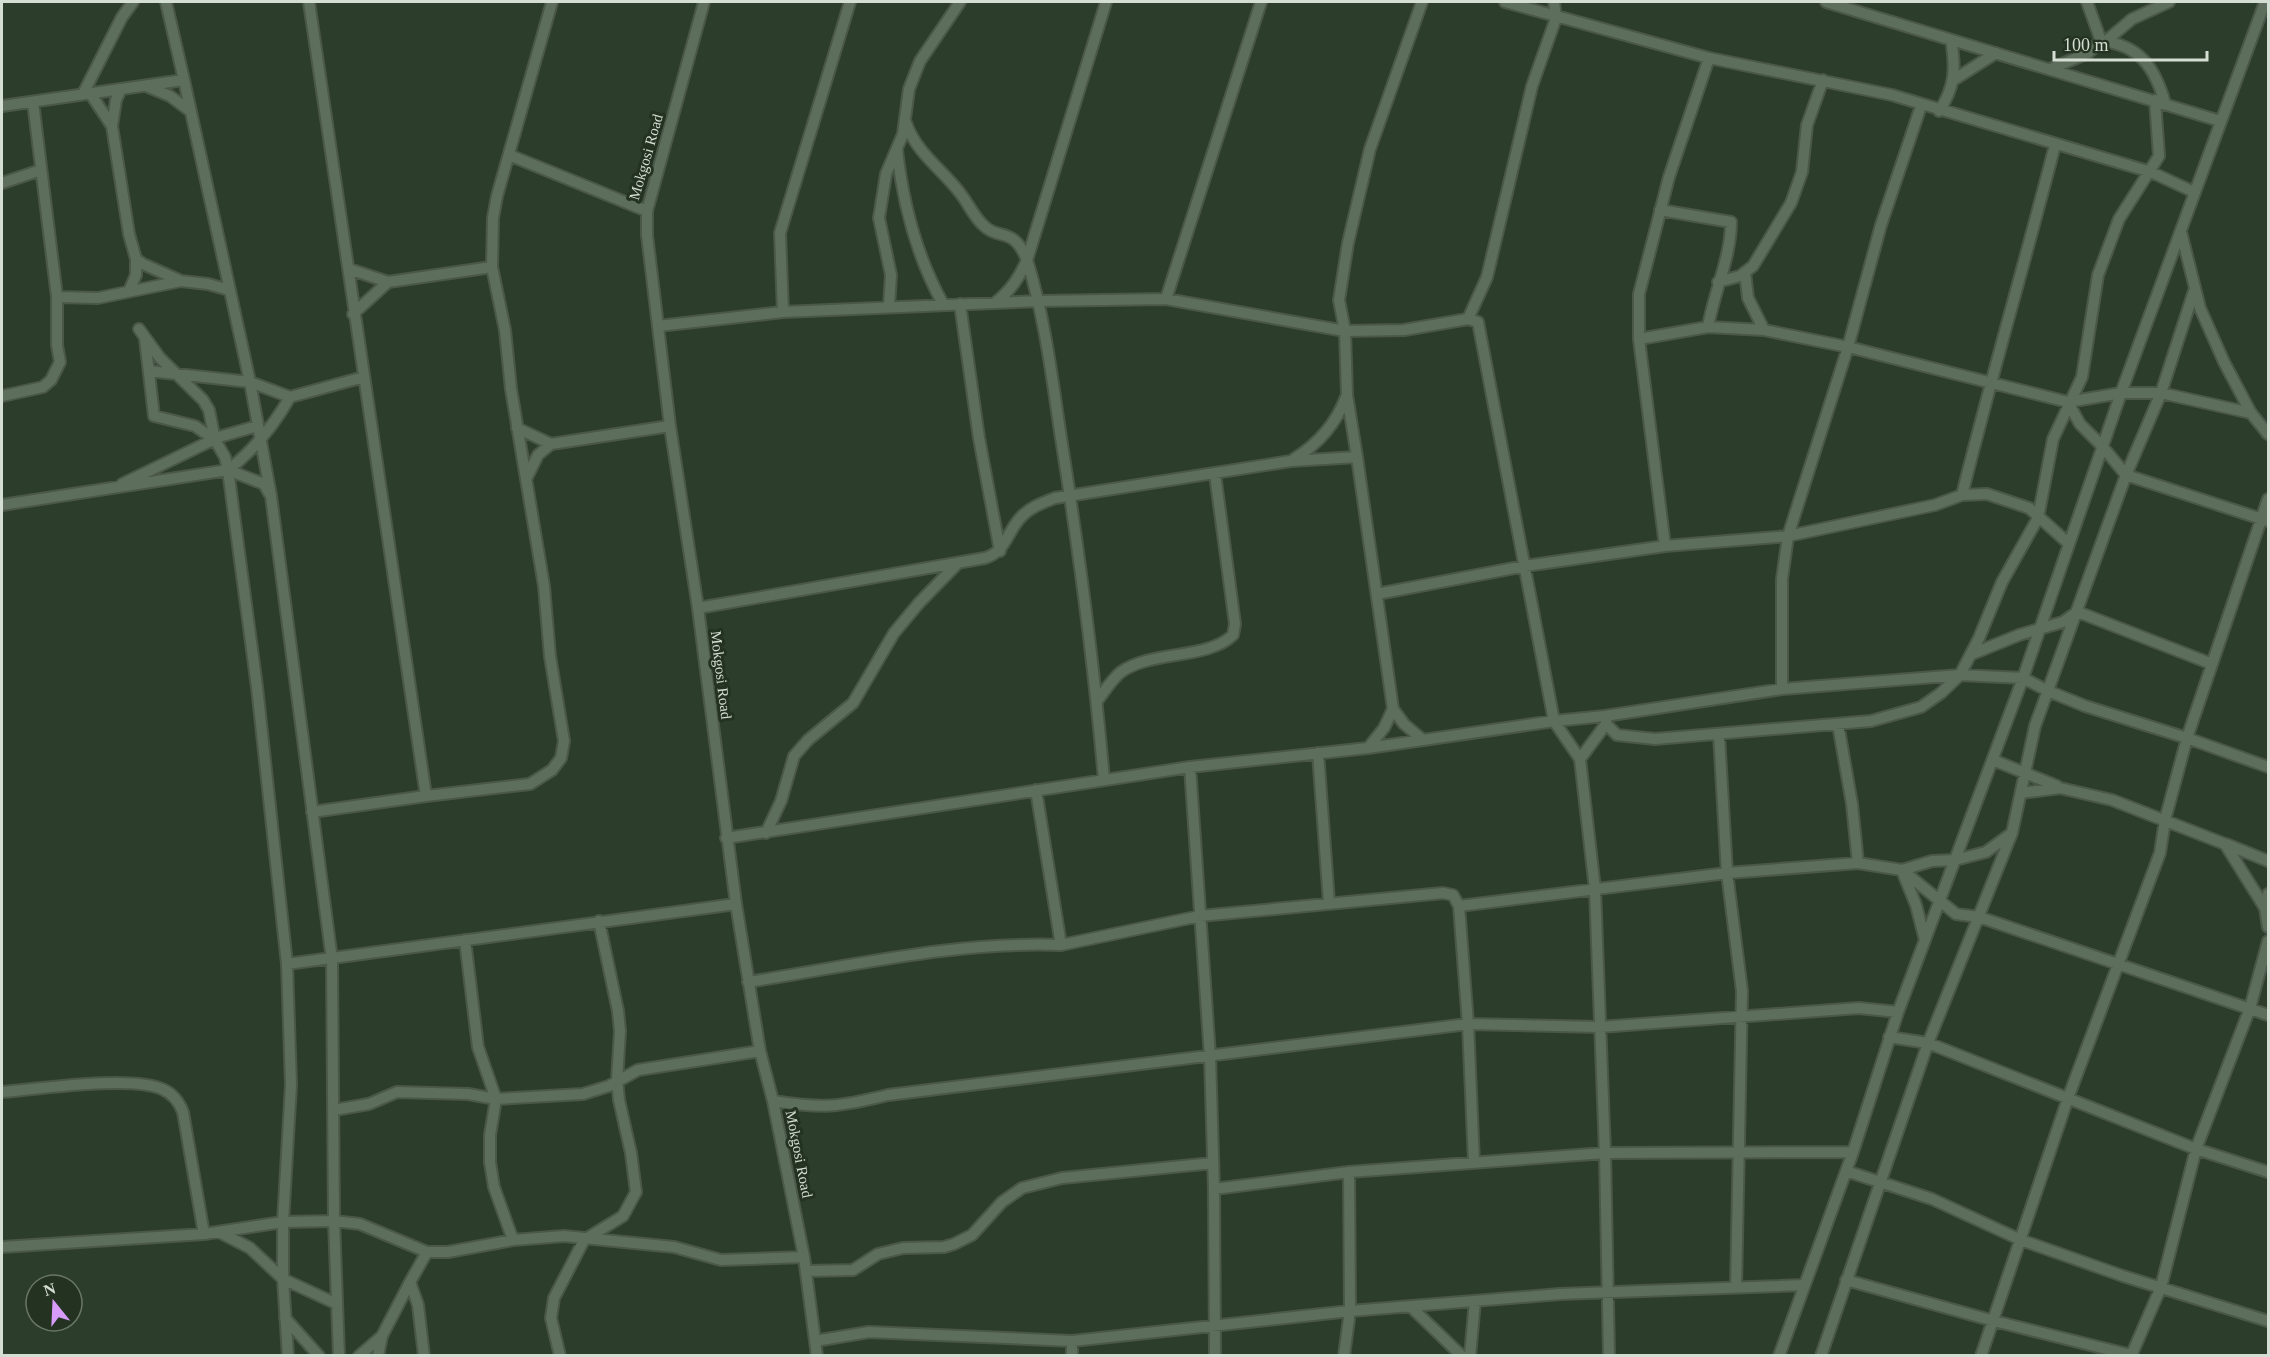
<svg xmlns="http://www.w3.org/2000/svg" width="2270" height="1357" font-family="'Times New Roman',serif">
  <rect width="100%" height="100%" fill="#2d3d2b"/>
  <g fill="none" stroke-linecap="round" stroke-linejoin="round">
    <g stroke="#4a5749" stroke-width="14">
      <path id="minor" d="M166 2 184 80
        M309 2 426 796 312 812
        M704 2 647 211V235L670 426 698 608 736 904 760 1051 773 1101 804 1257 817 1356
        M1505 2 1709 58 1892 95 2151 172 2194 192
        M1826 2 2220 121
        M2087 2 2101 41C2140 45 2155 68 2165 103
        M2106 41 2132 19 2169 2
        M2050 69 2088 53 2101 41
        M1955 79 1996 53
        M146 86 170 96 190 111
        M90 93 112 126 129 234 136 259 143 264 181 281
        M83 94 122 17 133 2
        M2 106 184 80 250 382 271 496 332 960 334 1221 339 1356
        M1939 111C1955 88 1956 68 1951 40
        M906 123C917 154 942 169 960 193 968 203 973 215 982 224 999 242 1013 225 1027 260 1019 278 1011 290 995 303
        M112 126 116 100 121 89
        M897 150C903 204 917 257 943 304
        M509 155 647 211
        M2 183 41 170
        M1660 210 1731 222C1731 257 1714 292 1708 327
        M2181 232 2200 308 2224 362 2251 413
        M349 269 388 282 492 267
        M1745 272 1748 298 1764 330
        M1718 282 1740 276 1753 266 1791 203 1802 172 1807 125 1823 80
        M129 291 136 275V259
        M57 297 98 298 181 281 208 284 229 290
        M1166 299 1261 2
        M960 304 979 438 1000 551
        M889 306 891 275 879 218 886 174 903 134 909 89 920 61 960 2
        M783 312 780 233 850 2
        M353 314 388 282
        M1468 319 1487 277 1532 86 1556 18 1554 2
        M658 326 783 312 1040 301 1166 299 1345 331 1404 330 1468 319 1478 322 1554 721 1580 759 1595 889 1605 1153 1609 1356
        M139 329 160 358 203 400 209 410 215 440 225 457 228 470 257 687 287 964 291 1085 283 1222V1279L288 1356
        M145 339 154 416 195 426 215 440
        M1639 339 1708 327 1764 330 1848 347 2068 402 2121 393H2161L2251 413 2268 434
        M149 371 250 382 290 397 364 377
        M2 396 43 387 51 380 60 362 57 345V297L33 102
        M2068 402 2080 424 2103 447 2126 475 2268 521
        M517 428 551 444 670 426
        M1357 457 1347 395 1345 331 1339 300 1348 243 1370 149 1422 2
        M1294 459C1318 444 1336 424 1346 397
        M228 470C254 450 274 425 290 397
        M526 479 538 455 551 444
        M122 484 219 437 257 426
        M1962 495C1991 378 2025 262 2055 145
        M2 505 228 470 264 484 269 493
        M1788 536 1848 347 1881 225 1921 106
        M1788 536 1935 505 1962 495 1987 494 2029 508 2068 543
        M1665 546 1639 339V294L1669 177 1709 58
        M1377 594 1525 566 1665 546 1788 536 1782 579V689
        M698 608 985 558C1006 552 1007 531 1022 516 1031 507 1042 503 1055 498L1291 461 1357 457 1393 709 1404 724 1423 740
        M2078 612 2212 664
        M1972 654 2019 635 2063 622 2077 612
        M1097 701C1104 692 1112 679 1121 672 1152 650 1207 660 1233 635L1235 624 1215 474
        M1606 724 1617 735 1655 739 1871 721 1921 707 1941 693 1960 675 1979 638 2002 582 2038 518 2053 439 2082 377 2098 275 2119 219 2159 156 2155 100
        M1838 724 1852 804 1858 863
        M1719 735 1727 873 1742 991 1736 1288
        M1368 748 1384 728 1393 709
        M1318 753 1329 902
        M1580 759 1606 724V718
        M1993 760 2057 786
        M1190 767 1210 1056 1214 1189
        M1104 780C1094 666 1079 551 1061 438 1052 378 1045 318 1027 260L1106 2
        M1036 790 1061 945 1200 916 1443 893 1453 895 1459 906 1468 1024 1474 1162
        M2021 793 2060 788 2112 800 2225 844 2265 908
        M426 796 530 784 552 770 561 758 564 741 550 656 544 586 511 389 505 330 492 267 493 218 497 196 552 2
        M766 833 781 801 794 756 808 740 853 703 894 633 919 603 957 564
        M726 838 1190 767 1368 748 1554 721 1605 716 1782 689 1960 675 2023 678 2048 691 2085 706 2187 738 2268 767
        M2226 844 2268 861
        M1902 870 1956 914 1979 917 2268 1015
        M1903 873 1916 905 1925 940
        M2268 894 2265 908 2268 927
        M1459 906 1727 873 1858 863 1902 870 1932 861 1955 860 1986 852 2012 833
        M465 940 478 1047 496 1099 490 1135V1162L494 1187 513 1240
        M287 964 736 904
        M748 982C852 966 956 941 1061 945
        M1889 1037 1928 1043 2196 1149 2268 1172
        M2 1092C38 1089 132 1075 162 1089 172 1093 179 1102 183 1112L204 1234
        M773 1101C823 1109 839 1107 888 1095L1468 1024 1600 1027 1859 1008 1898 1012
        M334 1110 369 1104 397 1092 468 1094 496 1099 583 1094 609 1086 638 1070 760 1051
        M1846 1171 1932 1199 2021 1240 2123 1276 2268 1321
        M219 1232 250 1248 283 1279 337 1304
        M2 1247 204 1234 283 1222 334 1221 360 1224 427 1252H448L513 1240 564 1236 674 1247 721 1260 804 1257
        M806 1271 853 1270 878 1254 903 1248 944 1247 954 1244 972 1235 1002 1202 1022 1188 1062 1178 1213 1163
        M1846 1280 1994 1321 2131 1355
        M1411 1307 1462 1356
        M285 1318 319 1356
        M815 1341 869 1332 1072 1341 1350 1311 1560 1294 1804 1285
        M1072 1341V1356
        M359 1356 382 1336 410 1282
        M378 1356 382 1336
        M424 1356 418 1305 410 1282 427 1252
        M560 1356 551 1318 554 1298 584 1240 623 1216 636 1192 631 1153 619 1100 617 1080 620 1031 618 1011 599 921
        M1215 1356 1214 1189 1349 1172 1605 1153 1853 1152
        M1344 1356 1350 1311 1349 1172
        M1470 1356 1475 1301
        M1779 1356 1853 1152 1898 1012 2023 678 2121 393 2265 2
        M1821 1356 1928 1043 2012 833 2035 726 2126 475 2161 393 2194 291
        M1981 1356 2068 1098 2160 853 2165 820 2187 738 2268 499
        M2131 1356 2161 1287 2196 1149 2250 1008 2268 941"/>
    </g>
    <use href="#minor" stroke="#5d6f5c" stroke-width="10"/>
  </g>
  <g text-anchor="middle" stroke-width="6" stroke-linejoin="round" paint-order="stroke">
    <g font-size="15" fill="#d5ded3" stroke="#233221">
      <text transform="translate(646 157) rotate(-74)" y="5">Mokgosi Road</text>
      <text transform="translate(721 675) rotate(83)" y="5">Mokgosi Road</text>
      <text transform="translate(799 1154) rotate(79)" y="5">Mokgosi Road</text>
    </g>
  </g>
  <rect width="2270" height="1357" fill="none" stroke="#d5ded3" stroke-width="6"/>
  <g transform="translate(54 1303) rotate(342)"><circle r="28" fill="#233221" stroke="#6a7768" stroke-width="1.5"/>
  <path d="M0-4.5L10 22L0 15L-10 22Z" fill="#d79bf9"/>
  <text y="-9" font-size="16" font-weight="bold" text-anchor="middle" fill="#d5ded3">N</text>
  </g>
  <path d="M2054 51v9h153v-9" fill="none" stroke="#d5ded3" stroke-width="3"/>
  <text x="2063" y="51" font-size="18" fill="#d5ded3" stroke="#233221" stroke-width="4.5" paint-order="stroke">100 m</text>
</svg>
